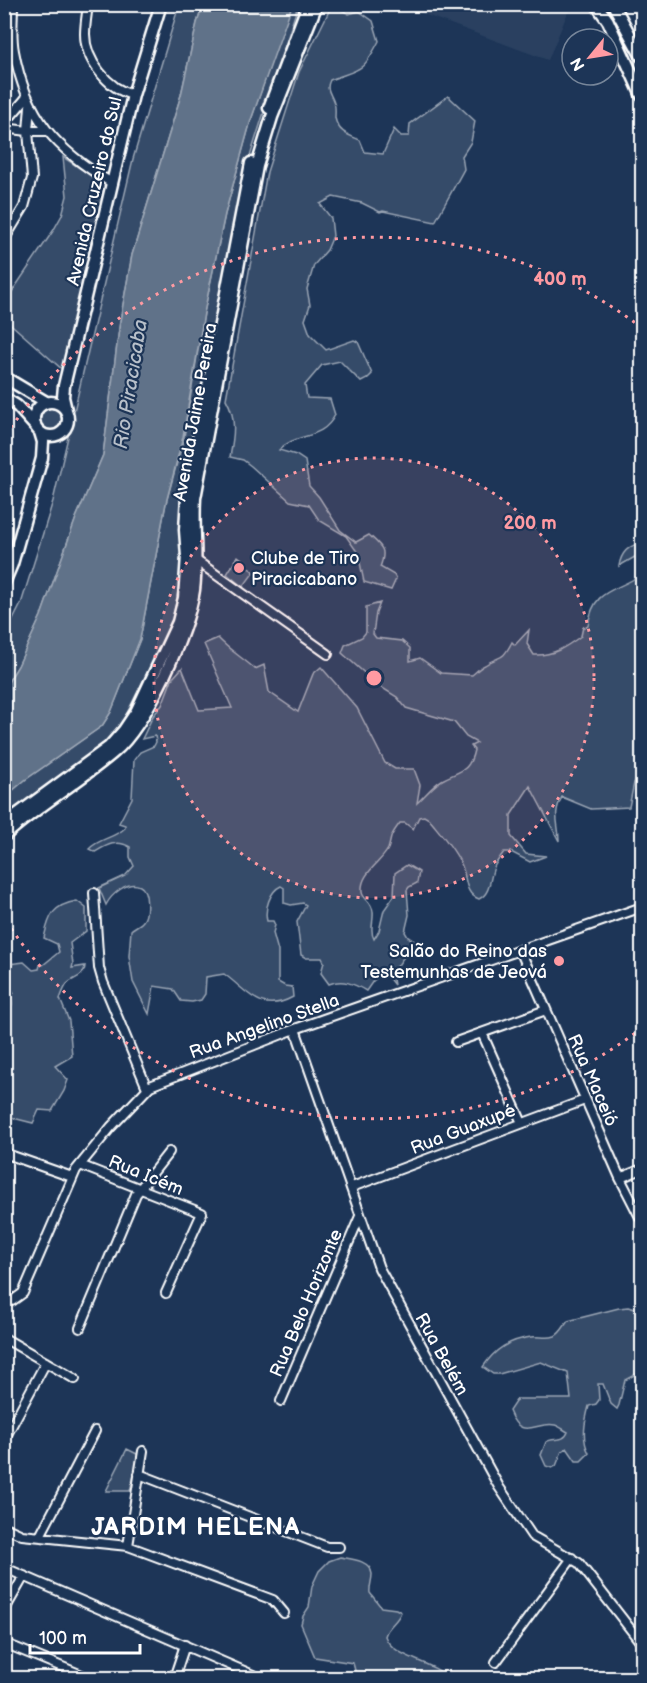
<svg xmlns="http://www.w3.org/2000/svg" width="647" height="1683" font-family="'Balsamiq Sans',sans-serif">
  <rect width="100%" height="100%" fill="#1d3557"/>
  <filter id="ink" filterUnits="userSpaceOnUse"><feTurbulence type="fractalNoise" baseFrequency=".0167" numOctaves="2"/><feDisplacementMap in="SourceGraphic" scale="12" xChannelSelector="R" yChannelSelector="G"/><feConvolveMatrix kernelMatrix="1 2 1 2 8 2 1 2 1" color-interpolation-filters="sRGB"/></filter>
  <g filter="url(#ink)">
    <path fill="#2a4161" d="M412 4H571V5L548 60 410 9Z"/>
    <path fill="#364b69" stroke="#9aa5b4" stroke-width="1.5" d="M179 5H203L197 23 181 95 132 255 120 321 103 455 76 518 41 616 18 666 5 687 4 638 21 604 53 501 133 159Z
      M291 5H298L247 166 180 530 181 573 173 621 119 729 105 745 5 820V797L25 780 102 726 111 712 140 639 166 503 184 437 204 313 225 214 251 120Z
      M331 7 338 8 349 14 359 11 373 21 379 41C362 73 362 68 330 80 325 90 331 93 334 103 336 107 335 113 335 118 338 132 348 135 360 140L365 152 383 154 394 129 401 136H409L410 124 448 96 475 121 471 142 462 156 464 169 435 222 383 211 380 212 362 203 333 197 320 204 331 218 333 236 327 250 314 265 307 289 310 305 305 320 310 334 326 350 354 340 358 342 372 374 367 379 361 382 340 361 322 365 305 385 307 398 330 399 335 415C322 441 296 432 279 450L296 455 305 461 309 486 319 497 340 530 356 542 369 535C382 547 387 549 380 567L394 575 396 579 391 590 364 582 358 553 346 536 319 520 309 505 290 501 251 466 243 460 230 457C234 436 237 418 226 399L267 172 299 72Z
      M63 157 107 186 63 370 5 319V302L53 231 62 215 67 196Z
      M36 419a15 15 0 1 1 30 0a15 15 0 1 1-30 0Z
      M642 543V553L619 566C621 553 629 545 642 543Z
      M238 556 242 559V563L254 572 243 587 227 574Z
      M642 574V770L634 783 629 807 591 809 562 797C552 814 559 823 559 841L530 786 511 815V836L526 854 546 856 530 862 511 852H504C501 856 498 860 495 865 489 876 492 893 479 899 464 894 467 878 462 866 455 849 440 833 429 819L424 816 419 817 413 829 405 823H400C397 827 394 831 392 835 390 839 390 844 388 849 381 863 360 873 362 892 363 900 372 900 373 912 374 922 369 930 374 939L379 931 384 910 394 896 395 873 407 865 419 872 417 883 409 887 407 890 409 915 405 932 408 937 422 946 405 955 392 974 394 985 384 972 373 981 366 991C353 983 342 979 329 984L321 973 324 962 322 958H306L301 955 297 922 306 905 303 903 291 905 284 903V888L281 886C270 891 264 909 267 921H273L275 925 273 933 278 951V982L285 986 292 987 293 997C260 1015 248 991 224 974L206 977 205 994 201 1000 192 1002 181 1001 173 989 154 986 149 1014 133 982 129 956 131 930C134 927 140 925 143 921 148 915 149 890 140 886 127 880 111 895 106 905L99 888 125 876 134 866 130 857V847C117 839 107 845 95 852L89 849C99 838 115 838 125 828V825L119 823 132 798 134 760 140 752 154 746 156 742 155 736 142 739 153 716 162 705 172 679 182 668 199 710 232 708 204 644 218 638C229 650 243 658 255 669L264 665 269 692 298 712 313 674 321 667 357 708 385 763 395 769H414L420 785 417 803C425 796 432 786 442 780 460 770 469 773 474 750L471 746 477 743 466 737 454 722 406 708 397 697 379 686 342 653 345 645 362 637 366 632V607L380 603 376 613 373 634 376 638 402 641 410 648V661L420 658 441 673 472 675C476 672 480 667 485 665 501 654 501 663 512 642L515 645 529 630 527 644 534 655C553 656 566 647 581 636L583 627 588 626C593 587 617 592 642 574Z
      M77 901 86 908V931L70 943 73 964 72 968 85 966C84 978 74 977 67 984 64 988 62 994 60 999L69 1021 72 1056 55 1066 68 1080 64 1091 52 1111 39 1110 33 1123 5 1116V1030L12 1005 11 995 14 993 10 986 9 964 24 962 33 970 39 969 40 965H43L59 952 57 944 44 938C49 915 53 905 77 901Z
      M628 1307 642 1311V1371L625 1380 619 1405 617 1409 611 1404 603 1384H598L599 1400 596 1404 589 1406C585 1421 581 1439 589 1453L581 1461H576L567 1448 562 1451 556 1466 552 1468 546 1466 541 1455 546 1442C553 1437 564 1443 568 1432 564 1430 559 1426 555 1425 536 1421 521 1442 509 1411L517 1399H571L568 1373 541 1362 499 1374H493L483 1367C495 1349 509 1340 531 1337 539 1336 548 1339 555 1336 561 1333 564 1326 568 1321L619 1308Z
      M127 1449 139 1455 130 1491H106Z
      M340 1557C351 1559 370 1560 372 1574 372 1581 369 1587 370 1593L381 1607 396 1609 401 1612C397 1623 388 1625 385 1636 392 1658 433 1661 448 1678H357L353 1663 315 1657 301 1624 303 1616 309 1607 312 1586 319 1571 329 1561Z"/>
    <path fill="#617289" stroke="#a0aab8" stroke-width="1.5" d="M203 5H292L251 120 225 214 204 313 183 437 166 503 140 639 111 712 102 726 25 780 5 797V687L18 666 41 616 76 518 103 455 120 321 132 255 181 95 197 23Z"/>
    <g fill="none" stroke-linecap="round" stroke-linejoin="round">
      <g stroke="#fff" stroke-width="12">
        <path id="minor" d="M13 4C13 19 11 36 14 51 26 117 56 150 112 183
          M88 4C87 14 85 24 85 34 85 60 108 89 133 95
          M4 8 7 4
          M4 124 27 97
          M4 128 28 131H46
          M4 240 24 207 32 178 28 131 30 106
          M194 559 328 654
          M94 893 99 968 103 982 147 1088
          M520 950 620 1178 642 1221
          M295 1029 379 1268 499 1487 532 1536 579 1563 642 1644
          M482 1033 522 1123
          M456 1042 546 1010
          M4 1153 72 1177
          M80 1165 202 1213 166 1293
          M620 1178 642 1169
          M352 1187 585 1100
          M4 1301H12L23 1293 76 1170 111 1127 150 1086 295 1029 642 907
          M80 1328 136 1194 169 1152
          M4 1338 75 1379
          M281 1401 360 1216
          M4 1440 46 1362
          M139 1474 327 1547H339
          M4 1527 22 1535 128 1546 273 1600 284 1613
          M40 1536 95 1431
          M128 1546 143 1451
          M12 1571 260 1678
          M4 1611 24 1576
          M4 1643 89 1678
          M496 1662 572 1558
          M174 1678 185 1645"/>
      </g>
      <g stroke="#fff" stroke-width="15">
        <path id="tertiary" d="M596 4 608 21 642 96
          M613 4 642 57
          M4 377 46 402
          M4 398 17 406 35 426
          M34 419a17 17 0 1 1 34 0a17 17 0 1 1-34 0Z
          M66 410 63 397 64 386 133 95 161 4
          M4 583 12 564 42 458 43 442 40 432"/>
      </g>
      <g stroke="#fff" stroke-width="15">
        <path id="secondary" d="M269 108 308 4
          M4 826 15 816 109 747 124 730 136 712 178 622 184 598 187 556 185 530 187 496 251 163
          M4 836C38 805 79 782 114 752 147 724 188 632 194 590 198 559 193 529 195 498L257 166 272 117 317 4"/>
      </g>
      <use href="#minor" stroke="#1d3557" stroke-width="8"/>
      <use href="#tertiary" stroke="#1d3557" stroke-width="10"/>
      <use href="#secondary" stroke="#1d3557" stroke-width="10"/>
    </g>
  </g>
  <circle cx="374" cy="678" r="220" fill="#ff9aa2" fill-opacity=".12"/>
  <g fill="none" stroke="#ff9aa2" stroke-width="3" stroke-dasharray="3 6">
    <circle cx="374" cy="678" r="220"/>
    <path d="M642 1028A441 441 0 0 1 6 921M6 435A441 441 0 0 1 642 328"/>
  </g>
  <g fill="#ff9aa2" stroke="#1d3557" stroke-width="2">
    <circle cx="239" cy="568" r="6"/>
    <circle cx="559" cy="961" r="6"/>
  </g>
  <g text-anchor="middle" stroke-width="4.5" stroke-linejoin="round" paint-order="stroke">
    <g font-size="18" fill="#fff" stroke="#1d3557">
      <text transform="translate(94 191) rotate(-77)" y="6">Avenida Cruzeiro do Sul</text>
      <text transform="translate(195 412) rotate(-80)" y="6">Avenida Jaime Pereira</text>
      <text transform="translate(264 1026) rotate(-20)" y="6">Rua Angelino Stella</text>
      <text transform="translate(593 1080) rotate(66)" y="6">Rua Maceió</text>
      <text transform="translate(463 1129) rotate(-21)" y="6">Rua Guaxupé</text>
      <text transform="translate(146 1175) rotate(22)" y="6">Rua Icém</text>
      <text transform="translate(306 1303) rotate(-67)" y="6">Rua Belo Horizonte</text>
      <text transform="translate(442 1354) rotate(61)" y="6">Rua Belém</text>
    </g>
    <g font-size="18" fill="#fff" stroke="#1d3557" text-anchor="start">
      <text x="251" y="564">Clube de Tiro<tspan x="251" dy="21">Piracicabano</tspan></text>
      <text x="547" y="957" text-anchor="end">Salão do Reino das<tspan x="547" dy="21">Testemunhas de Jeová</tspan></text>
    </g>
    <g font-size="20" font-style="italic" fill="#b8c0ca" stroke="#1d3557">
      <text transform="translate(130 384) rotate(-81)" y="7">Rio Piracicaba</text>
    </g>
    <g font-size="24" font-weight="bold" letter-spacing="1.5" fill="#fff" stroke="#1d3557">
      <text x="196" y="1535">JARDIM HELENA</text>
    </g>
  </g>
  <circle cx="374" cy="678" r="9" fill="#ff9aa2" stroke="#1d3557" stroke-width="3"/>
  <g font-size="18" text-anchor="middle" font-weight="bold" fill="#ff9aa2" stroke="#1d3557" stroke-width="4.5" stroke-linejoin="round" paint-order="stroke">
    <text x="560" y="285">400 m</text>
    <text x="530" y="529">200 m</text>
  </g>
  <rect width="647" height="1683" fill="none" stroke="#1d3557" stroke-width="24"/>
  <rect x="12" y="12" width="623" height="1659" fill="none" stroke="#fff" stroke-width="2" filter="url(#ink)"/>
  <g transform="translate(590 57) rotate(240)"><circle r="28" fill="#1d3557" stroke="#77869a" stroke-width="1.5"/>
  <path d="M0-4.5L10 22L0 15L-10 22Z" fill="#ff9aa2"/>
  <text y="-9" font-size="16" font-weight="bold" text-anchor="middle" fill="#ffffff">N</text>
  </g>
  <path d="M30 1644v9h110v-9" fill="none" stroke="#ffffff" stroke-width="3"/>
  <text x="39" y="1644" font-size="18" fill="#ffffff" stroke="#1d3557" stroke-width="4.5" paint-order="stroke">100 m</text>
</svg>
